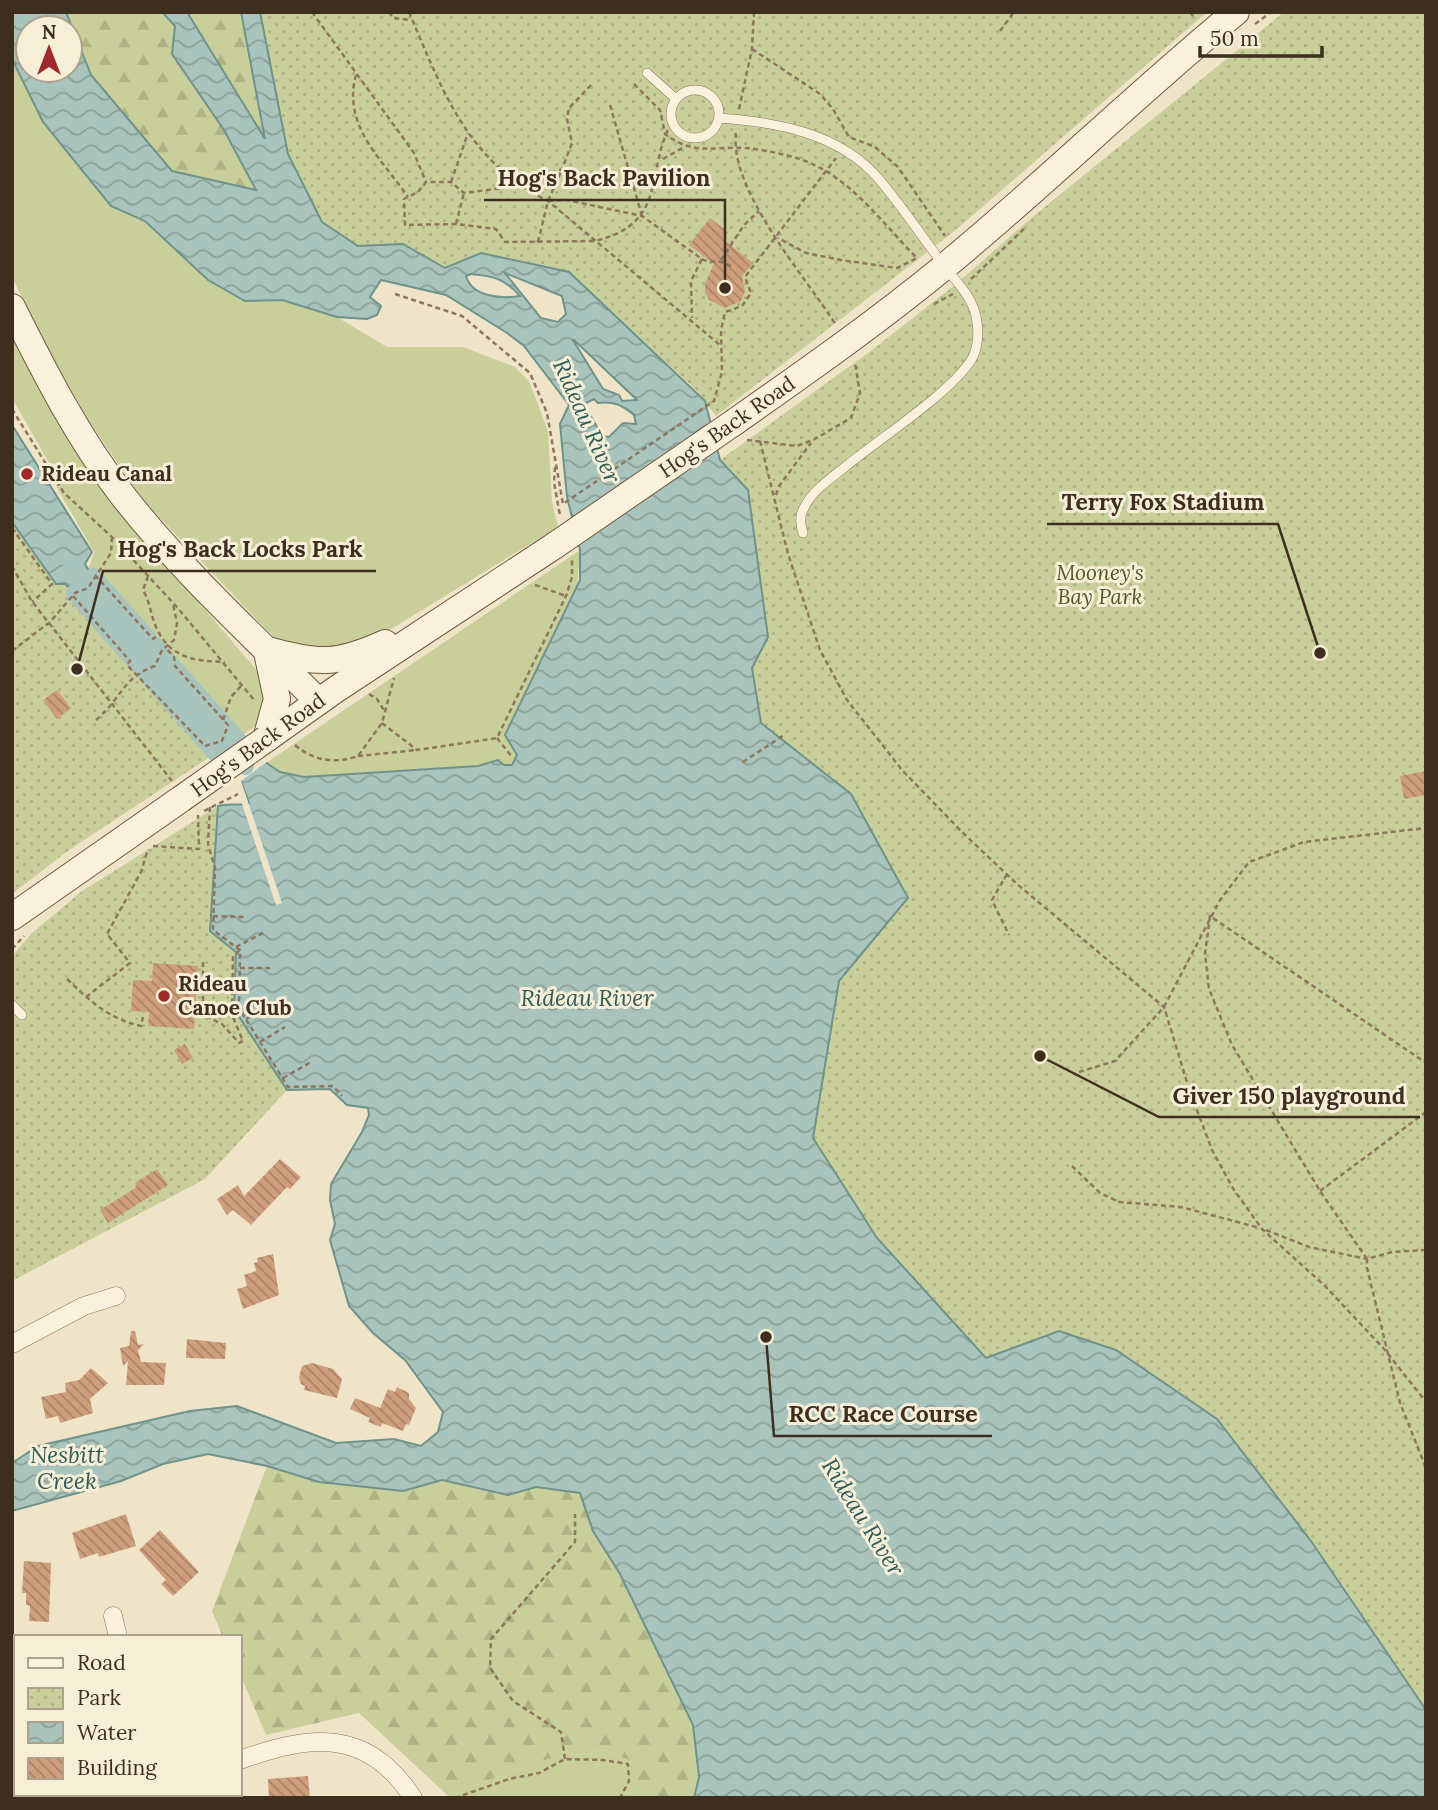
<svg xmlns="http://www.w3.org/2000/svg" width="1438" height="1810" font-family="Lora,serif">
  <defs>
    <pattern id="forest-firs" width="22" height="20" patternUnits="userSpaceOnUse" patternTransform="scale(1.75)"><rect width="22" height="20" fill="#c9cf9b"/><path d="M5 1l3.5 6h-7zM16 11l3.5 6h-7z" fill="#aeb285"/></pattern>
    <pattern id="park-dots" width="8" height="8" patternUnits="userSpaceOnUse" patternTransform="scale(1.75)"><rect width="8" height="8" fill="#c9cf9b"/><path d="M2 2h.1M6 6h.1" fill="none" stroke="#aeb285" stroke-width="1.8" stroke-linecap="round"/></pattern>
    <pattern id="water-waves" width="16" height="10" patternUnits="userSpaceOnUse" patternTransform="scale(1.75)"><rect width="16" height="10" fill="#a9c4bc"/><path d="M0 5q4-4 8 0t8 0" fill="none" stroke="#8ba098"/></pattern>
    <pattern id="building-back-hatch" width="6" height="6" patternUnits="userSpaceOnUse" patternTransform="scale(1.75)"><rect width="6" height="6" fill="#cf9f7d"/><path d="M-1 5l2 2M0 0l6 6M5-1l2 2" fill="none" stroke="#a98266"/></pattern>
  </defs>
  <rect width="100%" height="100%" fill="#f0e4c8"/>
  <path fill="#c9cf9b" d="M12 59 43 122 111 206 145 221 208 280 245 301 282 300 337 317 387 347H463L515 367 529 381 548 431 552 503 558 527 378 637 328 656 278 642 142 499 89 421 42 339 14 281Z
    M12 334 146 541 266 681 265 719 240 737 89 568 94 552 57 488 53 470 12 398Z
    M580 550 577 589 505 735 516 752 515 764 507 766 498 760 478 766 304 777 280 772 266 763Z
    M607 1750 643 1767 627 1798H449L447 1795 548 1759Z"/>
  <path fill="url(#forest-firs)" d="M66 12H162L175 26 224 130 257 191 173 171 91 75Z
    M187 12H241L266 141Z
    M267 1466 319 1482 403 1491 442 1480 507 1495 536 1487 580 1493 593 1531 620 1574 693 1725 699 1777 694 1798H627L643 1767 607 1750 548 1759 447 1795 359 1713 266 1735 240 1674V1637H223L212 1611Z"/>
  <path fill="url(#park-dots)" d="M260 12H1207L957 229 716 416 695 389 568 272 481 253 445 268 403 244 358 246 322 222 288 154Z
    M1284 12H1426V1710L1311 1541 1217 1419 1059 1331 987 1358 877 1238 813 1138 839 981 908 898 851 794 761 723 752 668 768 637 748 490 720 460 872 350 956 284 1030 219Z
    M12 522 56 584H65L75 593 216 753 69 850 12 894Z
    M218 806 210 931 236 952 234 1009 287 1090 205 1179 12 1281V956L32 933 82 891Z"/>
  <path fill="url(#water-waves)" stroke="#6f938a" stroke-width="2" fill-rule="evenodd" d="M12 12H66L91 75 172 171 256 190 224 130 172 54 175 26 162 12H187L265 139 241 12H260L288 154 322 222 358 246 403 244 445 268 481 253 569 272 705 401 720 460 748 490 768 637 752 668 761 723 851 794 908 898 839 981 813 1138 877 1238 986 1358 1059 1331 1116 1350 1217 1419 1311 1541 1426 1710V1798H694L699 1777 693 1725 620 1574 593 1531 580 1493 536 1487 508 1495 442 1480 403 1491 319 1482 267 1466 208 1454 163 1464 121 1481 12 1511V1463L38 1446 190 1411 237 1406 336 1443 394 1439 421 1446 438 1432 443 1412 405 1360 373 1333 349 1306 330 1240 335 1224 330 1200 331 1184 362 1132 369 1115 368 1108 347 1105 330 1089 287 1090 234 1009 236 952 210 931 218 806C230 802 239 807 249 803L241 781 225 763 246 749 280 772 304 777 478 766 498 760 504 765H512L517 755 505 735 580 580V550L567 497 560 424 569 405 524 346 507 333 446 295 381 280 370 297 381 306 377 315 367 319 337 317 282 300 245 301 208 280 145 221 111 206 43 122 12 59ZM28 28H70V70H28ZM505 273 562 296 566 314 558 322 541 318ZM471 274C494 276 505 279 520 296 501 299 472 297 466 276ZM573 340H574L637 400 622 401 619 395 603 389ZM594 399 598 403C614 401 622 405 634 415L636 424 623 423 609 437 602 436 584 404Z
    M12 425 92 552 85 564 93 577 75 593 65 584H56L12 522Z"/>
  <path fill="#f0e4c8" d="M248 746 268 761 241 781 282 903 276 905 241 801 244 802 238 783 222 766Z"/>
  <g fill="none" stroke-linecap="round" stroke-linejoin="round">
    <path stroke="#a9c4bc" stroke-width="18" d="M72 564 88 588 245 766
      M93 577 227 728 246 749 225 763 75 593Z"/>
  </g>
  <path fill="url(#building-back-hatch)" d="M710 218 728 232 723 239 753 263 742 276 745 292 741 301 725 308 709 300 705 292V283L714 264 689 245Z
    M57 690 71 708 57 719 43 700Z
    M1426 771V795L1404 799 1400 776Z
    M153 963 198 966 194 1029 148 1026 149 1012 131 1011 133 980 152 981Z
    M185 1044 193 1058 182 1064 174 1050Z
    M280 1159 301 1177 290 1189 287 1187 251 1225 233 1210 227 1215 217 1199 238 1185 244 1196Z
    M157 1169 168 1185 108 1223 100 1210 137 1187 135 1183Z
    M273 1254 279 1295 243 1309 237 1289 247 1286 244 1275 256 1271 254 1263 258 1262 257 1258Z
    M131 1331H135L138 1345 144 1344 138 1350 141 1362 166 1363 164 1385H126L128 1361 123 1366 120 1348 129 1346Z
    M187 1339 226 1343 225 1359 186 1358Z
    M312 1363 333 1369 342 1379 337 1398 304 1390 305 1386 301 1384 299 1377 302 1366Z
    M91 1368 108 1383 90 1399 93 1413 60 1423 58 1416 46 1419 41 1397 66 1392 65 1383 79 1380Z
    M397 1387 409 1393V1399L416 1408 409 1425 406 1424 403 1431 382 1423 381 1427 368 1422 370 1418 350 1409 355 1398 380 1408 388 1389 395 1392Z
    M126 1514 136 1546 99 1557 98 1553 80 1559 72 1533Z
    M160 1530 199 1572 173 1596 161 1584 166 1580 139 1550Z
    M24 1561 51 1563 49 1622 29 1621 30 1606 26 1605V1593H22Z
    M308 1776 310 1798H269L268 1779Z"/>
  <g fill="none" stroke-linecap="round" stroke-linejoin="round">
    <g stroke="#8d765c" stroke-width="10">
      <path id="service" d="M647 73 676 99
        M671 114a24 24 0 1 1 48 0a24 24 0 1 1-48 0Z
        M719 118C776 122 839 133 878 178 901 205 921 235 942 263 954 280 971 294 976 316 979 330 979 349 970 362 946 396 879 439 845 467 831 478 811 492 804 508 799 516 800 524 803 533
        M12 1005 22 1015"/>
    </g>
    <g stroke="#8d765c" stroke-width="19">
      <path id="minor" d="M12 1344 84 1306 116 1296
        M113 1616 118 1637
        M240 1760C310 1735 367 1727 413 1798
        M138 1798 147 1794"/>
    </g>
    <g stroke="#6f573f" stroke-width="28">
      <path id="secondary" d="M12 307C45 373 78 438 123 496 181 570 252 635 318 701
        M736 421C807 371 877 322 944 267 1044 185 1136 94 1236 12
        M268 650C318 664 337 665 385 643
        M266 739 335 690 554 546
        M266 739 277 699 267 652
        M12 917 181 799"/>
    </g>
    <path stroke="#8d765c" stroke-width="2.5" stroke-dasharray="5 3.5" stroke-linecap="butt" d="M312 12 414 153 426 182
      M389 12 393 18 411 20
      M409 12C442 90 467 161 548 201L720 345
      M1190 12 1195 18
      M1255 24 1271 12
      M1000 31 1014 12
      M752 49 820 94 833 109 849 137 875 147 898 167 945 236
      M356 75C342 126 382 159 408 197
      M634 84 660 110 665 134C693 156 715 146 747 148 764 150 784 154 800 159 850 176 881 222 917 258L897 268 841 260 806 253 778 238
      M591 85 569 108 567 119 572 143 562 169 518 186 464 193 451 182H426L418 192 404 199 405 225 456 224 496 229 505 242 595 241C670 223 644 170 672 122
      M610 105 642 216
      M739 109 752 49 754 12
      M736 133C729 190 805 276 836 325
      M663 159 684 147
      M451 182 468 133
      M548 201 567 200 642 216 702 259 691 281 692 318
      M456 224 464 193
      M538 242 548 201 562 169
      M702 259C713 265 719 257 733 268
      M721 260 744 225 759 211
      M971 279 1025 228
      M395 294 462 316 530 373 547 413 563 504 714 401 722 372 721 330 725 312 742 306 751 293 745 277 836 158
      M934 304 953 294
      M12 409 64 493 112 537 176 606 255 701
      M747 440 797 446 813 440 851 418 860 393 855 363
      M760 441 788 554 820 650 847 700 902 770 962 832 1018 885 1164 1007 1189 1089 1212 1150 1234 1190 1262 1229 1325 1286 1385 1350 1426 1402
      M555 467 554 482 560 516
      M776 495 779 486 811 443
      M12 528 52 584 32 602
      M12 566 31 600 172 781
      M95 575 153 639 159 634
      M148 576 143 590C151 604 151 618 158 631 172 659 197 661 225 662
      M535 585 566 596
      M73 596 130 661 127 665 205 746 222 741 228 725 175 666 174 657 166 648
      M12 651 50 622 75 593 88 588 111 553 112 537
      M369 694 377 699 385 712
      M96 720C121 699 123 677 155 666L162 650 174 640 177 623 173 604
      M223 720 231 697 242 685
      M382 723 417 750 497 738 566 596 572 577V558
      M497 738 512 757
      M295 745C314 761 334 764 358 756L382 723 394 678
      M358 756 417 750
      M743 762 784 735
      M210 807 208 844 215 868 213 930 240 950 239 1008 288 1087 333 1086 342 1096
      M204 811 238 794
      M153 846 199 849 198 815
      M1007 874 992 900 1009 935
      M213 916 247 917
      M236 947 265 932
      M12 949 24 936
      M203 962V1015H232L233 956 240 950
      M240 968H270
      M67 979C90 1001 109 1019 141 1026L143 1017
      M203 988H231
      M86 997 130 963 107 934 141 872 148 849
      M206 1016 222 1024 239 1043 243 1041 232 1015
      M246 1019 273 1003
      M260 1042 285 1027
      M1079 1072 1115 1061 1164 1007 1220 900 1249 862 1304 842 1426 828
      M283 1078 311 1062
      M1072 1166 1100 1193 1119 1202 1181 1207 1260 1228
      M1320 1191 1426 1112
      M1266 1230 1309 1247 1367 1259
      M1426 1250 1392 1252 1367 1259V1268L1400 1403 1426 1468
      M1367 1259 1320 1191 1232 1045 1209 989 1205 954 1210 916 1426 1063
      M565 1759 561 1732 513 1701 490 1668 491 1639 575 1542V1514
      M35 1798 46 1794
      M455 1798 509 1779 539 1773 565 1759 603 1760 628 1764 629 1781 620 1798"/>
    <use href="#service" stroke="#faf1dc" stroke-width="9"/>
    <use href="#minor" stroke="#faf1dc" stroke-width="18"/>
    <use href="#secondary" stroke="#faf1dc" stroke-width="26"/>
    <g stroke="#6f573f" stroke-width="28" stroke-linecap="butt">
      <path id="secondary-bridge" d="M554 546 736 421
        M181 799 266 739"/>
    </g>
    <use href="#secondary-bridge" stroke="#faf1dc" stroke-width="26"/>
  </g>
  <g fill="#9e2a2b" stroke="#f7eed8" stroke-width="2.5">
    <circle cx="27" cy="474" r="7"/>
    <circle cx="164" cy="996" r="7"/>
  </g>
  <g text-anchor="middle" stroke-width="6" stroke-linejoin="round" paint-order="stroke">
    <g font-size="21" fill="#3d2e20" stroke="#f7eed8">
      <text transform="translate(727 427) rotate(-35)" y="7">Hog's Back Road</text>
      <text transform="translate(258 745) rotate(-36)" y="7">Hog's Back Road</text>
    </g>
    <g font-size="21" font-weight="bold" fill="#3d2e20" stroke="#f7eed8" text-anchor="start">
      <text x="41" y="481">Rideau Canal</text>
      <text x="178" y="991">Rideau<tspan x="178" dy="24">Canoe Club</tspan></text>
    </g>
    <g font-size="21" font-style="italic" fill="#4d5a26" stroke="#f7eed8">
      <text x="1100" y="580">Mooney's<tspan x="1100" dy="24">Bay Park</tspan></text>
    </g>
    <g font-size="23" font-style="italic" fill="#2f5d5a" stroke="#f7eed8">
      <text transform="translate(587 421) rotate(66)" y="8">Rideau River</text>
      <text x="587" y="1006">Rideau River</text>
      <text x="67" y="1463">Nesbitt<tspan x="67" dy="26">Creek</tspan></text>
      <text transform="translate(863 1517) rotate(58)" y="8">Rideau River</text>
    </g>
  </g>
  <path fill="none" stroke="#3d2e20" stroke-width="2.5" d="M725 288L725 200H484M1320 653L1278 524H1047M77 669L103 571H376M1040 1056L1159 1117H1420M766 1337L774 1436H992"/>
  <g fill="#3d2e20" stroke="#f7eed8" stroke-width="2.5">
    <circle cx="725" cy="288" r="7"/>
    <circle cx="1320" cy="653" r="7"/>
    <circle cx="77" cy="669" r="7"/>
    <circle cx="1040" cy="1056" r="7"/>
    <circle cx="766" cy="1337" r="7"/>
  </g>
  <g font-size="23" text-anchor="middle" font-weight="bold" fill="#3d2e20" stroke="#f7eed8" stroke-width="6" stroke-linejoin="round" paint-order="stroke">
    <text x="604" y="186">Hog's Back Pavilion</text>
    <text x="1163" y="510">Terry Fox Stadium</text>
    <text x="240" y="557">Hog's Back Locks Park</text>
    <text x="1289" y="1104">Giver 150 playground</text>
    <text x="883" y="1422">RCC Race Course</text>
  </g>
  <rect width="1438" height="1810" fill="none" stroke="#3d2e20" stroke-width="28"/>
  <rect x="14" y="1635" width="228" height="161" fill="#f7eed8" stroke="#ada18e" stroke-width="2"/>
  <rect x="28" y="1658" width="35" height="10" fill="#faf1dc" stroke="#ada18e" stroke-width="2"/>
  <text x="77" y="1670" font-size="21" fill="#3d2e20">Road</text>
  <rect x="28" y="1688" width="35" height="21" fill="url(#park-dots)" stroke="#ada18e" stroke-width="2"/>
  <text x="77" y="1705" font-size="21" fill="#3d2e20">Park</text>
  <rect x="28" y="1722" width="35" height="21" fill="url(#water-waves)" stroke="#ada18e" stroke-width="2"/>
  <text x="77" y="1740" font-size="21" fill="#3d2e20">Water</text>
  <rect x="28" y="1758" width="35" height="21" fill="url(#building-back-hatch)" stroke="#ada18e" stroke-width="2"/>
  <text x="77" y="1775" font-size="21" fill="#3d2e20">Building</text>
  <g transform="translate(49 49)"><circle r="33" fill="#f7eed8" stroke="#ada18e" stroke-width="2"/>
  <path d="M0-5L12 26L0 18L-12 26Z" fill="#9e2a2b"/>
  <text y="-10" font-size="19" font-weight="bold" text-anchor="middle" fill="#3d2e20">N</text>
  </g>
  <path d="M1200 46v10h122v-10" fill="none" stroke="#3d2e20" stroke-width="3.5"/>
  <text x="1210" y="46" font-size="21" fill="#3d2e20" stroke="#f7eed8" stroke-width="5" paint-order="stroke">50 m</text>
</svg>
